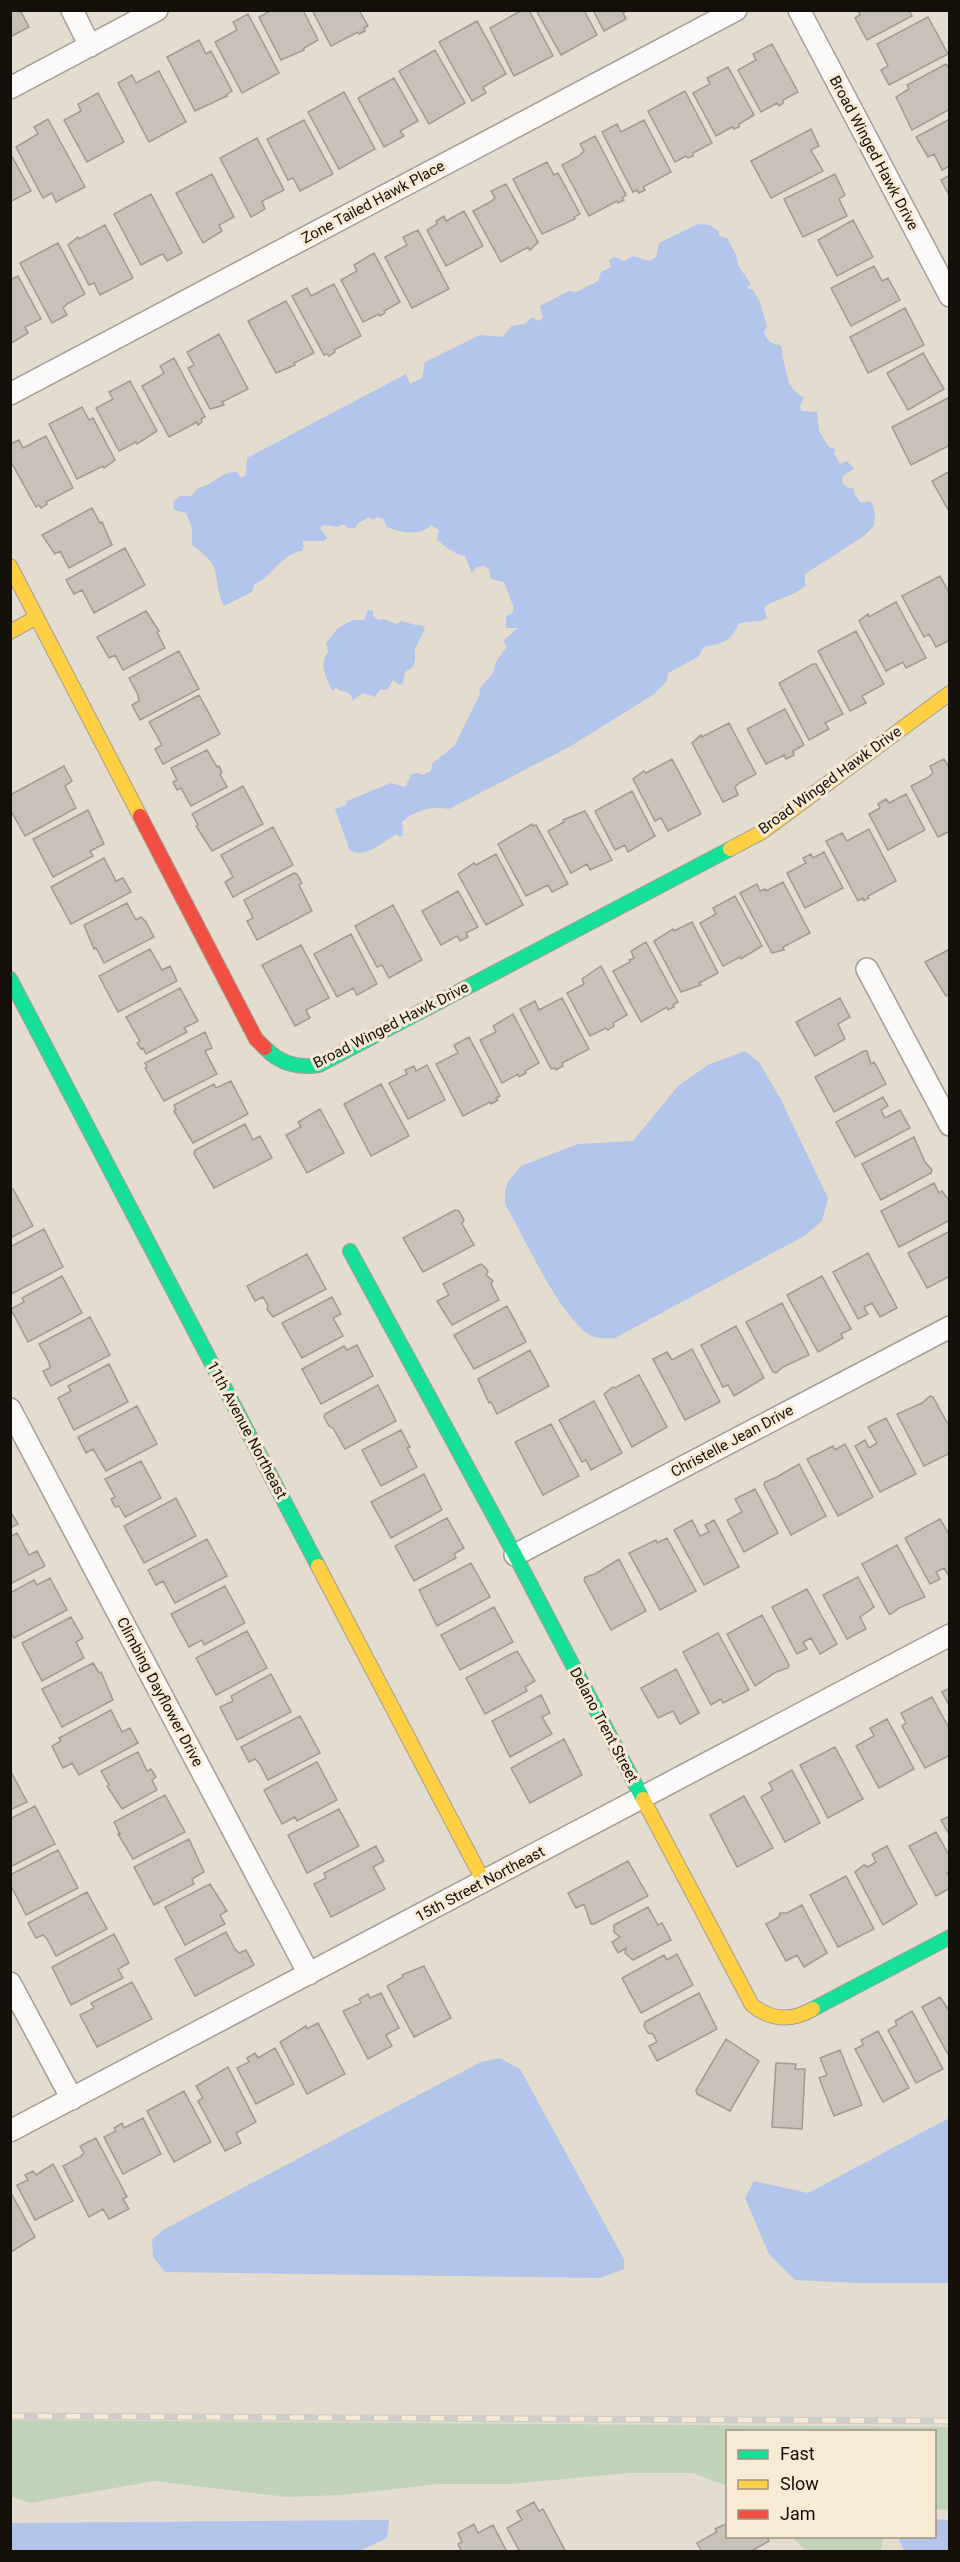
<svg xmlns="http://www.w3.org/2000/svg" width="960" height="2562" font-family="Roboto,sans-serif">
  <rect width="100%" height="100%" fill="#e4dccf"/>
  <path fill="#c0d3b7" d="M11 2420 949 2427V2510L935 2509 934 2432H728L727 2486 693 2473H627L511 2484H437L341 2495 287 2497 155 2481 29 2503 11 2496Z
    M792 2537H883L881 2552 806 2551Z"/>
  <path fill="#b1c4e9" d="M698 224 710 225 719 232V236L727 238 736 255 739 267 751 284 747 288 753 290 760 302 767 326 764 333C768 341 770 344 780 345 784 351 781 353 783 359 789 379 785 385 804 398L800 406 801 411 817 412 819 431 829 447 835 449 834 453 840 464 847 461 854 469 843 476 842 482 847 487 854 489 855 495 861 503 870 501C876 509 875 517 874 526L864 536 805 574V586C794 596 776 599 764 607L767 618 761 621 739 623C729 644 725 642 704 647L698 657 668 673 666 682 654 694 640 703 569 747 449 809C433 806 414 810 402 822L403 835 400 837 397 834C380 842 371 858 350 851L335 809 346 805 347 801 391 783 405 787 412 774 419 773 422 775 431 771 432 764 455 745 480 694 479 689 493 673 496 662 507 646 503 641 518 628H506V616L512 613 514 608 504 582 491 579 489 569 483 566 477 567 472 573 465 556C456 555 443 546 437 539L439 530 431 525C420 537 400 532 387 527L383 519 377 517 374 520 369 517 357 524 356 528H348L344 524 337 527 324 525 320 528 327 538 324 541H302L304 546 302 551C281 553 273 577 255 584L252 592 224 606C210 575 227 570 192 545V528L186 513 174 510 173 502 180 496H191L198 488C212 486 221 471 237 472L241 478 246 475 247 458 406 374 410 384 422 378 425 362 480 335 502 337 512 326 525 324 532 317 538 321 543 318 540 306 569 291 576 292 598 281 601 272 611 267 609 260 615 257 624 261 633 256 650 261 656 257 659 243Z
    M368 610 373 611V616L378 620 384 619 396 624 401 621C407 622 415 626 422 625L425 629 415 649V661L412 668 405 672 403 683 400 685 393 680 387 690 380 689 375 697 363 693 353 700C349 691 347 693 339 690L337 687 332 691C327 677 318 666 328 652L326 643 338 628 353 620H364Z
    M745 1051 759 1062 781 1100 828 1198 822 1221 806 1235 615 1338C604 1339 593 1339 584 1331 555 1306 525 1239 505 1204V1190L508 1182 521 1166 578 1144 633 1141 678 1086 708 1065Z
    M500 2058 520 2069 624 2259V2269L600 2278 165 2272 153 2257 152 2240 163 2230 481 2062Z
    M949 2118V2283H858L795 2280 769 2254 745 2198 754 2181 808 2193Z
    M935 2519 949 2520V2551H904L898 2537 934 2536Z
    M389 2520 387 2538 359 2551H11V2523Z"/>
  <path fill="#c7c1b7" stroke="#9f998f" stroke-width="1.5" d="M10 10 21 12 29 27 10 37Z
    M272 10H303L318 40 304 48V50L281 60 259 17Z
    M312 10H359L368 26 364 28 365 31 359 34 358 32 331 46Z
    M522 10H529L553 56 514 76 490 28Z
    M536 10H584L597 35 561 55Z
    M593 10H628L623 13 626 19 604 31Z
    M858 10H909L912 16 867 40 855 18 860 15Z
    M248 14 279 73 242 93 215 42 237 30 233 22Z
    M928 17 948 54 889 85 881 70 888 66 877 44Z
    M477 21 506 74 483 87 486 93 472 101 439 42Z
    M199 40 206 54 211 51 232 91 226 95 227 96 195 111 167 57Z
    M772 44 798 92 783 100V103L779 106 777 103 761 112 738 70 756 60 753 54Z
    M435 50 465 103 429 124 399 71Z
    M946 64 950 69V109L912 130 896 97 909 89 907 85Z
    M728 67 754 115 739 124V127L734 129 732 127 716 136 693 93 710 84 707 78Z
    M159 71 186 122 149 142 118 83 132 75 136 83Z
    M394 78 418 121 400 131 404 136 384 147 358 98Z
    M685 91 712 143 693 153V156L688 158 686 156 675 162 648 111Z
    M344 92 375 149 339 169 308 112Z
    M98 93 124 142 87 162 64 120 81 111 78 104Z
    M48 119 85 187 56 202 52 193 43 198 16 147 38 134 34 127Z
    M950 119V166L942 170 934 154 928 157 916 137Z
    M304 120 333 174 300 191 293 178 288 180 267 139Z
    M644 120 671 172 643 187 645 190 639 193 637 190 633 192 602 132 617 124 621 132Z
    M811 129 819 146 811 150 823 171 771 198 751 161Z
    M595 136 626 195 622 198 624 200 618 203 617 201 589 216 562 165 579 156 584 151 580 144Z
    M257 138 284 190 262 201 265 209 251 217 220 158Z
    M10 153 31 191 10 202Z
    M547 162 554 175 558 173 580 214 574 217 575 219 542 234 513 179Z
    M212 174 234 217 219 225 222 231 203 243 176 193Z
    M835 174 845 195 839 199 847 216 803 237 784 199Z
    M950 175V197L941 180Z
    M506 184 538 242 530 250 528 247 501 262 473 211 490 202 495 198 491 191Z
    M151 194 182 253 167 261 163 254 158 256 141 265 114 214Z
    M464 211 483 246 446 266 427 230 437 224 436 221 444 216 446 221Z
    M853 220 873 257 837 276 818 240Z
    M105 225 133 278 100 295 94 283 89 285 68 245 78 237 79 239Z
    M418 230 449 289 412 308 385 257 407 245 403 237Z
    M58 243 85 294 67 304 63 308 67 315 52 323 20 263Z
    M374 253 400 302 384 311 385 313 380 316 379 314 363 322 341 280 357 271 354 265Z
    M874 266 882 281 888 278 900 300 851 326 831 288Z
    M18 276 41 319 25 327 28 333 10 344V280Z
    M334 284 361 336 334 350 335 352 329 356 327 354 324 355 292 296 307 288 311 296Z
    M286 301 314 353 294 363 295 365 276 373 248 321Z
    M905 308 924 345 868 373 850 337Z
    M219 334 248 389 222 402 224 405 210 409 188 368 194 365 187 352Z
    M923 353 944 389 908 410 887 373Z
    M174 358 205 417 201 419 202 422 198 425 197 422 169 437 142 386 158 377 164 373 160 366Z
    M130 381 157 431 137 444 136 442 119 451 96 408 113 399 109 392Z
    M950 397V445L911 465 892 427Z
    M82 407 89 420 93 418 115 460 104 468 103 466 77 479 49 424Z
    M46 436 73 488 46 502 47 504 41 508 39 505 36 507 10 460V444L19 440 23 448Z
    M950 471V513L932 481Z
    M92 508 100 523 102 522 112 545 69 568 60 551 55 554 42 535Z
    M125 548 145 585 94 613 82 590 74 594 66 580Z
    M940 576 950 594V640L936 647 929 634 924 637 902 596Z
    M896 602 926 658 906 668 903 662 886 671 859 621 868 614 869 617Z
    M146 611 159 631 157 632 165 648 123 670 115 655 109 658 97 637Z
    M856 631 884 684 862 696 866 703 850 711 818 651Z
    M179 651 199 689 140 720 132 705 139 701 138 695 129 678Z
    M813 664H816L843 714 825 723 829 729 809 740 779 683Z
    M199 695 220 734 163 764 155 749 162 745 149 722Z
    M785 709 804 745 793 751 794 755 786 759 784 755 766 764 747 729Z
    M729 723 756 774 739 783 735 787 738 795 723 802 692 743 701 735 702 737Z
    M207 750 217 767 219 766 222 772 220 774 227 787 191 806 181 788 177 790 173 782 177 780 171 768Z
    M672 759 701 814 668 831 661 818 655 821 633 779 644 771 646 773Z
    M944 759 950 769V831L938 837 911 786 927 778 933 773 930 766Z
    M64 766 72 781 65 786 76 808 25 836 10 809V795Z
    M243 786 263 824 212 851 196 826 198 825 192 814Z
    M632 791 655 836 628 852 625 845 615 850 595 811Z
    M906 794 925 830 888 850 869 814 880 808 878 804 886 799 889 803Z
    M88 810 104 844 90 851 93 856 53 877 33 839Z
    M585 811 612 860 590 870 587 864 571 873 548 831 564 822 563 820Z
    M532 824 533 826 536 825 568 884 552 892 548 885 526 896 498 844Z
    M273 827 293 865 233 897 225 882 233 877 221 855Z
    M869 829 896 881 868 896 869 898 864 901 863 898 858 901 826 841 842 833 847 841Z
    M824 852 843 888 805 908 787 873 806 863 803 858 811 854 813 858Z
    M496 854 523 905 486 925 458 874 474 863 476 865Z
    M104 858 116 881 123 878 131 892 71 924 51 887Z
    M294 873 297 874 302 883 299 885 312 911 257 940 247 921 253 918 244 900Z
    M783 882 810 933 783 947 784 950 772 953 740 893 757 884 760 891 765 889 766 891Z
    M458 891 478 927 466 933 468 937 460 941 457 936 441 945 422 911Z
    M735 896 762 946 741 959 740 957 723 966 700 923 716 914 713 908Z
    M127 903 136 920 141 917 146 922 154 937 104 963 96 948 94 949 84 925Z
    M393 905 422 960 389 978 382 965 377 967 355 926Z
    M692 922 718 973 699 983 701 985 681 992 654 941 673 929 674 931Z
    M351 934 377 984 357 995 353 988 337 997 314 954Z
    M646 942 678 1002 673 1005 674 1007 668 1010 667 1007 641 1022 613 971 630 962 629 960 634 958 631 951Z
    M301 945 329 998 306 1010 310 1018 295 1026 262 965Z
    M150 949 162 970 170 966 177 981 118 1012 99 976Z
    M950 949V994L946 996 925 962Z
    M601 966 627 1015 613 1023 614 1026 608 1030 606 1028 590 1036 567 993 584 984 582 979Z
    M180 988 198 1021 184 1028 187 1032 146 1054 143 1048 141 1049 137 1043 140 1041 126 1017Z
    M562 998 589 1049 562 1063 563 1066 556 1070 555 1068 551 1069 520 1009 535 1001 539 1010Z
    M840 998 850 1017 838 1024 845 1039 815 1056 796 1022Z
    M513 1014 539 1063 525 1071 526 1073 519 1077 518 1074 502 1083 480 1040 496 1032 493 1026Z
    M205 1032 212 1048 205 1051 217 1074 164 1101 145 1068 147 1067 145 1063Z
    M469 1037 500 1096 496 1098 498 1100 491 1104 490 1102 463 1116 436 1064 458 1053 454 1045Z
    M864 1051H867L871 1064 874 1062 877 1067 886 1084 834 1112 815 1077Z
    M427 1065 445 1100 408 1119 389 1083 407 1074 405 1070 414 1066 416 1071Z
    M231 1081 248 1114 193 1143 174 1111 176 1110 174 1105 214 1084 216 1088Z
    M381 1084 409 1136 371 1156 344 1104Z
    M883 1097 888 1106 881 1110 885 1118 900 1110 910 1128 855 1157 836 1122Z
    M320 1109 344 1153 307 1173 286 1135 301 1127 298 1122Z
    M245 1124 253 1140 260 1136 272 1158 214 1188 194 1154 195 1150Z
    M914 1137 925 1162 932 1170 931 1173 881 1200 862 1164Z
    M934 1183 939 1193 942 1191 950 1202V1220L899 1247 881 1211Z
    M13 1189 33 1226 10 1238V1190Z
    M455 1210 459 1211 464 1220 462 1224 474 1245 423 1272 403 1238Z
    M44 1229 63 1267 13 1293 10 1289V1247Z
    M950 1231V1276L927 1288 908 1253Z
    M868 1253 897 1308 880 1317 872 1303 864 1307 868 1314 858 1319 833 1272Z
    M307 1254 326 1289 273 1317 267 1309 268 1306 263 1297 255 1301 247 1286Z
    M481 1264 486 1268 488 1272 486 1275 493 1281 491 1284 499 1300 452 1325 437 1301 449 1295 443 1284Z
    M62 1276 82 1313 28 1342 11 1309 24 1302 22 1298Z
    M822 1276 851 1329 841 1334 843 1338 818 1352 787 1295Z
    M332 1297 341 1314 333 1318 343 1336 302 1358 282 1323Z
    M782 1303 809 1355 783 1367 776 1373 773 1372 746 1322Z
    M507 1306 526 1342 474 1369 454 1335Z
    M90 1317 110 1355 51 1386 43 1371 50 1368 49 1362 39 1344Z
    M736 1326 764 1378 734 1396 728 1385 723 1387 701 1345Z
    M357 1345 373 1376 321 1404 302 1369 344 1346 347 1350Z
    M692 1349 720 1402 685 1420 653 1359 667 1352 672 1360Z
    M530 1350 549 1386 497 1414 491 1402 489 1403 478 1379Z
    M109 1364 128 1402 74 1430 58 1398 71 1391 68 1386Z
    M639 1375 667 1427 632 1447 604 1394 613 1387 615 1388Z
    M378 1385 396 1421 345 1449 333 1428 329 1426 324 1417 325 1414Z
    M930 1396 933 1397 950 1428V1453L924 1466 897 1414 922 1403Z
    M594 1401 622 1453 591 1470 586 1460 582 1462 559 1420Z
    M137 1406 157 1444 106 1471 93 1449 86 1453 78 1437Z
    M886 1418 916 1474 880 1492 855 1446 865 1440 869 1448 877 1443 868 1427Z
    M551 1424 579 1476 543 1495 515 1442Z
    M401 1430 410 1447 407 1448 417 1467 381 1486 362 1450Z
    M845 1444 873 1497 838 1516 807 1459 833 1446 835 1450Z
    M141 1461 161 1498 125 1517 119 1506 115 1507 111 1499 115 1497 105 1479Z
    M799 1464 826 1516 791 1535 764 1485 765 1482 777 1477Z
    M424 1474 442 1510 391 1538 371 1502Z
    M755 1489 778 1533 744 1552 727 1520 742 1512 735 1499Z
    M176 1498 196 1536 144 1563 124 1526Z
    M10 1511 18 1524 10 1528Z
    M447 1518 464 1548 454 1554 456 1558 414 1581 395 1546Z
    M940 1519 950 1536V1578L944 1568 936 1572 940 1579 930 1584 905 1538Z
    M692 1520 700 1536 709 1532 705 1525 714 1520 739 1567 704 1585 674 1530Z
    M17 1533 29 1555 37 1551 45 1566 10 1584V1537Z
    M667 1538 696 1591 660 1610 629 1553 656 1540 657 1543Z
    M207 1539 227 1576 175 1603 163 1581 156 1585 148 1570Z
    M897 1545 925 1597 899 1608 891 1614H889L862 1564Z
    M619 1559 646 1611 611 1630 584 1580 585 1577 595 1574Z
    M471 1563 490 1597 437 1626 419 1590Z
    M858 1577 874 1607 860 1617 866 1629 847 1639 823 1595Z
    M50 1578 67 1610 14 1638 10 1631V1593L34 1580 37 1585Z
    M225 1586 245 1623 204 1645 202 1640 189 1647 171 1614Z
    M807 1589 837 1644 820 1654 811 1638 803 1642 807 1649 797 1654 772 1607Z
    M494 1607 513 1642 460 1670 441 1635Z
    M762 1615 789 1665 788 1668 776 1672 755 1686 727 1634Z
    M71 1617 83 1638 76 1642 84 1658 42 1681 22 1643Z
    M247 1631 267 1668 216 1695 196 1658Z
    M718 1633 749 1690 723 1703 721 1699 711 1705 683 1652Z
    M517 1651 535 1681 525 1687 527 1691 485 1714 466 1678Z
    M93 1663 99 1673 101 1672 113 1700 62 1727 42 1689Z
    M676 1669 699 1713 680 1724 673 1711 658 1718 641 1688Z
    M271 1674 291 1712 237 1740 220 1707 233 1701 231 1696Z
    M950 1688V1707L942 1692Z
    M541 1695 550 1713 542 1717 552 1734 510 1757 492 1721Z
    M932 1697 950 1730V1755L925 1768 902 1726 906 1723 901 1713Z
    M111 1710 122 1732 130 1728 138 1743 79 1775 72 1763 63 1768 52 1746 61 1741 59 1738Z
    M300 1716 320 1753 268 1780 259 1763 255 1759 249 1762 241 1747Z
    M887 1719 914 1769 879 1788 856 1746 874 1736 870 1728Z
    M564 1739 582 1775 530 1803 511 1768Z
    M835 1747 863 1799 828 1818 800 1765Z
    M138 1752 147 1771 151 1769 156 1777 152 1780 157 1790 122 1809 107 1786 109 1785 101 1771Z
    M317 1762 337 1800 297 1821 295 1817 282 1824 264 1790Z
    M10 1770 27 1802 10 1810Z
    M792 1770 820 1823 785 1842 761 1797 773 1790 769 1783Z
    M165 1795 185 1832 133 1859 118 1834H120L114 1822Z
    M744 1796 773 1848 737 1867 710 1815Z
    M35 1806 55 1844 10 1867V1819Z
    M339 1809 359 1846 307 1873 288 1835Z
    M950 1816V1836L941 1820Z
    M936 1832 950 1857V1872L947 1873 950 1878V1888L936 1896 909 1846Z
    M189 1839 204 1872 192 1879 194 1884 154 1905 134 1867Z
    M376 1846 384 1861 373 1867 385 1889 331 1917 314 1884 326 1878 324 1873Z
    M887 1846 917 1904 883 1925 855 1872 864 1865 868 1867 876 1862 872 1854Z
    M58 1850 78 1888 26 1915 10 1884V1875Z
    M628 1861 648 1896 594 1924H591L584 1904 576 1908 568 1893Z
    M846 1876 874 1929 838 1947 810 1895Z
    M210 1884 227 1911 220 1915 225 1924 185 1945 165 1907Z
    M87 1892 107 1929 56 1956 47 1939 43 1935 36 1938 28 1923Z
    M802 1905 827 1953 804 1967 797 1955 786 1961 766 1924 779 1917 780 1913H787Z
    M648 1907 658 1925 662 1923 671 1940 633 1960 625 1953 626 1948 618 1953 612 1942 620 1937 614 1932V1925Z
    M226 1932 235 1949 239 1953 246 1950 254 1965 195 1996 175 1959Z
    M114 1934 129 1963 118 1969 123 1978 71 2005 52 1967Z
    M677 1954 693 1985 641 2013 622 1978 664 1955 667 1960Z
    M424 1966 451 2018 414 2037 387 1986 403 1977 402 1975Z
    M132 1982 152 2019 97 2047 80 2015 94 2008 91 2003Z
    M381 1993 399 2028 386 2035 392 2046 368 2059 343 2011 361 2003 359 1999 368 1994 370 1998Z
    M699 1993 717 2029 657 2061 649 2046 657 2042 653 2034 648 2033 644 2026 645 2022Z
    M940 1997 950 2012V2058L922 2007Z
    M912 2011 943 2069 916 2083 888 2030 897 2025 895 2021Z
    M318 2023 345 2074 307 2094 280 2042 306 2026 307 2029Z
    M878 2031 909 2088 883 2102 855 2049 863 2045 861 2040Z
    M726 2039 759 2061 730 2111 697 2094 696 2090Z
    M275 2048 294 2084 256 2104 237 2068 249 2062 247 2058 255 2053 258 2058Z
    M840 2050 862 2105 834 2116 819 2078 827 2075 820 2058Z
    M776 2063 796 2064 795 2069H805L802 2129 772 2127Z
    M228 2067 256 2122 236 2133 241 2143 225 2151 198 2101 203 2098 196 2086Z
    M184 2091 211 2142 174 2162 147 2111Z
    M143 2118 161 2154 123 2174 104 2137 116 2131 114 2128 122 2123 124 2128Z
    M96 2138 127 2197 123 2199 129 2209 109 2219 103 2209 89 2217 63 2166 80 2157 84 2153 80 2146Z
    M53 2164 73 2201 35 2220 17 2185 28 2180 25 2175 33 2171 36 2175Z
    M10 2191 35 2237 11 2252 10 2251Z
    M534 2502 539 2511 543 2509 566 2552H520L507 2528 522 2520 517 2511Z
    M728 2523V2536H767L769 2541 750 2552H702L697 2543 717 2532 715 2529Z
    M474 2524 478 2533 493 2525 507 2552H462L458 2544 462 2542 458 2533Z"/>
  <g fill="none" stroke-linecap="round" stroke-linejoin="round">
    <g stroke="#a29c92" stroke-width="24">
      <path id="street" d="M72 10 90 46
        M799 10 950 296
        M10 88 157 10
        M10 394 736 10
        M867 969 950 1125
        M10 1409 309 1974
        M515 1555 950 1327
        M10 1983 72 2099
        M10 2131 950 1635"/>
    </g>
    <g stroke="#a29c92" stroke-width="16">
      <path id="fast" d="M10 979 318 1566
        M265 1048C281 1064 297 1068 319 1065L730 849
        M350 1251 515 1555 643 1799
        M813 2009 950 1937"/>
    </g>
    <g stroke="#a29c92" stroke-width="16">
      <path id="slow" d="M10 566 140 816
        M10 632 37 617
        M730 849 762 832 950 693
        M318 1566 484 1882
        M643 1799 752 2005C772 2021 792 2021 813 2009"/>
    </g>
    <g stroke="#a29c92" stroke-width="16">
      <path id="jam" d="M140 816 256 1039 265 1048"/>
    </g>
    <use href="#street" stroke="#fbfaf8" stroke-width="21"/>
    <use href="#fast" stroke="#16e098" stroke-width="14"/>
    <use href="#slow" stroke="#ffcf43" stroke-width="14"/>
    <use href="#jam" stroke="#f24e42" stroke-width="14"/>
    <g stroke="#d0cdc9" stroke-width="7">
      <path id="rail" d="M10 2416 950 2421"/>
    </g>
    <use href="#rail" stroke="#f9ead4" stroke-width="4.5" stroke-dasharray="14" stroke-linecap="butt"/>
  </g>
  <g text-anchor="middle" stroke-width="6" stroke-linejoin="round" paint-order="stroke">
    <g font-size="15" fill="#140f08" stroke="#f9ead4">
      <text transform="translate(874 153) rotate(62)" y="5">Broad Winged Hawk Drive</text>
      <text transform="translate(373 202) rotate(-28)" y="5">Zone Tailed Hawk Place</text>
      <text transform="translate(830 780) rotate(-36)" y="5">Broad Winged Hawk Drive</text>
      <text transform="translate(391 1025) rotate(-27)" y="5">Broad Winged Hawk Drive</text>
      <text transform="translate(247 1430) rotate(62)" y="5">11th Avenue Northeast</text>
      <text transform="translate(732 1441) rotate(-28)" y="5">Christelle Jean Drive</text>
      <text transform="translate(160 1692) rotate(62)" y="5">Climbing Dayflower Drive</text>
      <text transform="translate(604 1725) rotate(62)" y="5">Delano Trent Street</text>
      <text transform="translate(480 1884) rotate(-28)" y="5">15th Street Northeast</text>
    </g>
  </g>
  <rect width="960" height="2562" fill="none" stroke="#140f08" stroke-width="24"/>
  <rect x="726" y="2430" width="210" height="108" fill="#f9ead4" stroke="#9d9282" stroke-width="1.5"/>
  <rect x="738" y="2450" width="30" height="9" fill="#16e098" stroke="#9d9282" stroke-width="1.5"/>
  <text x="780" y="2460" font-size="18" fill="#140f08">Fast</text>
  <rect x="738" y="2480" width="30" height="9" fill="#ffcf43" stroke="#9d9282" stroke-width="1.5"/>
  <text x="780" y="2490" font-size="18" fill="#140f08">Slow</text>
  <rect x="738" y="2510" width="30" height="9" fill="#f24e42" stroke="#9d9282" stroke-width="1.5"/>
  <text x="780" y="2520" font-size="18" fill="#140f08">Jam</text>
</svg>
